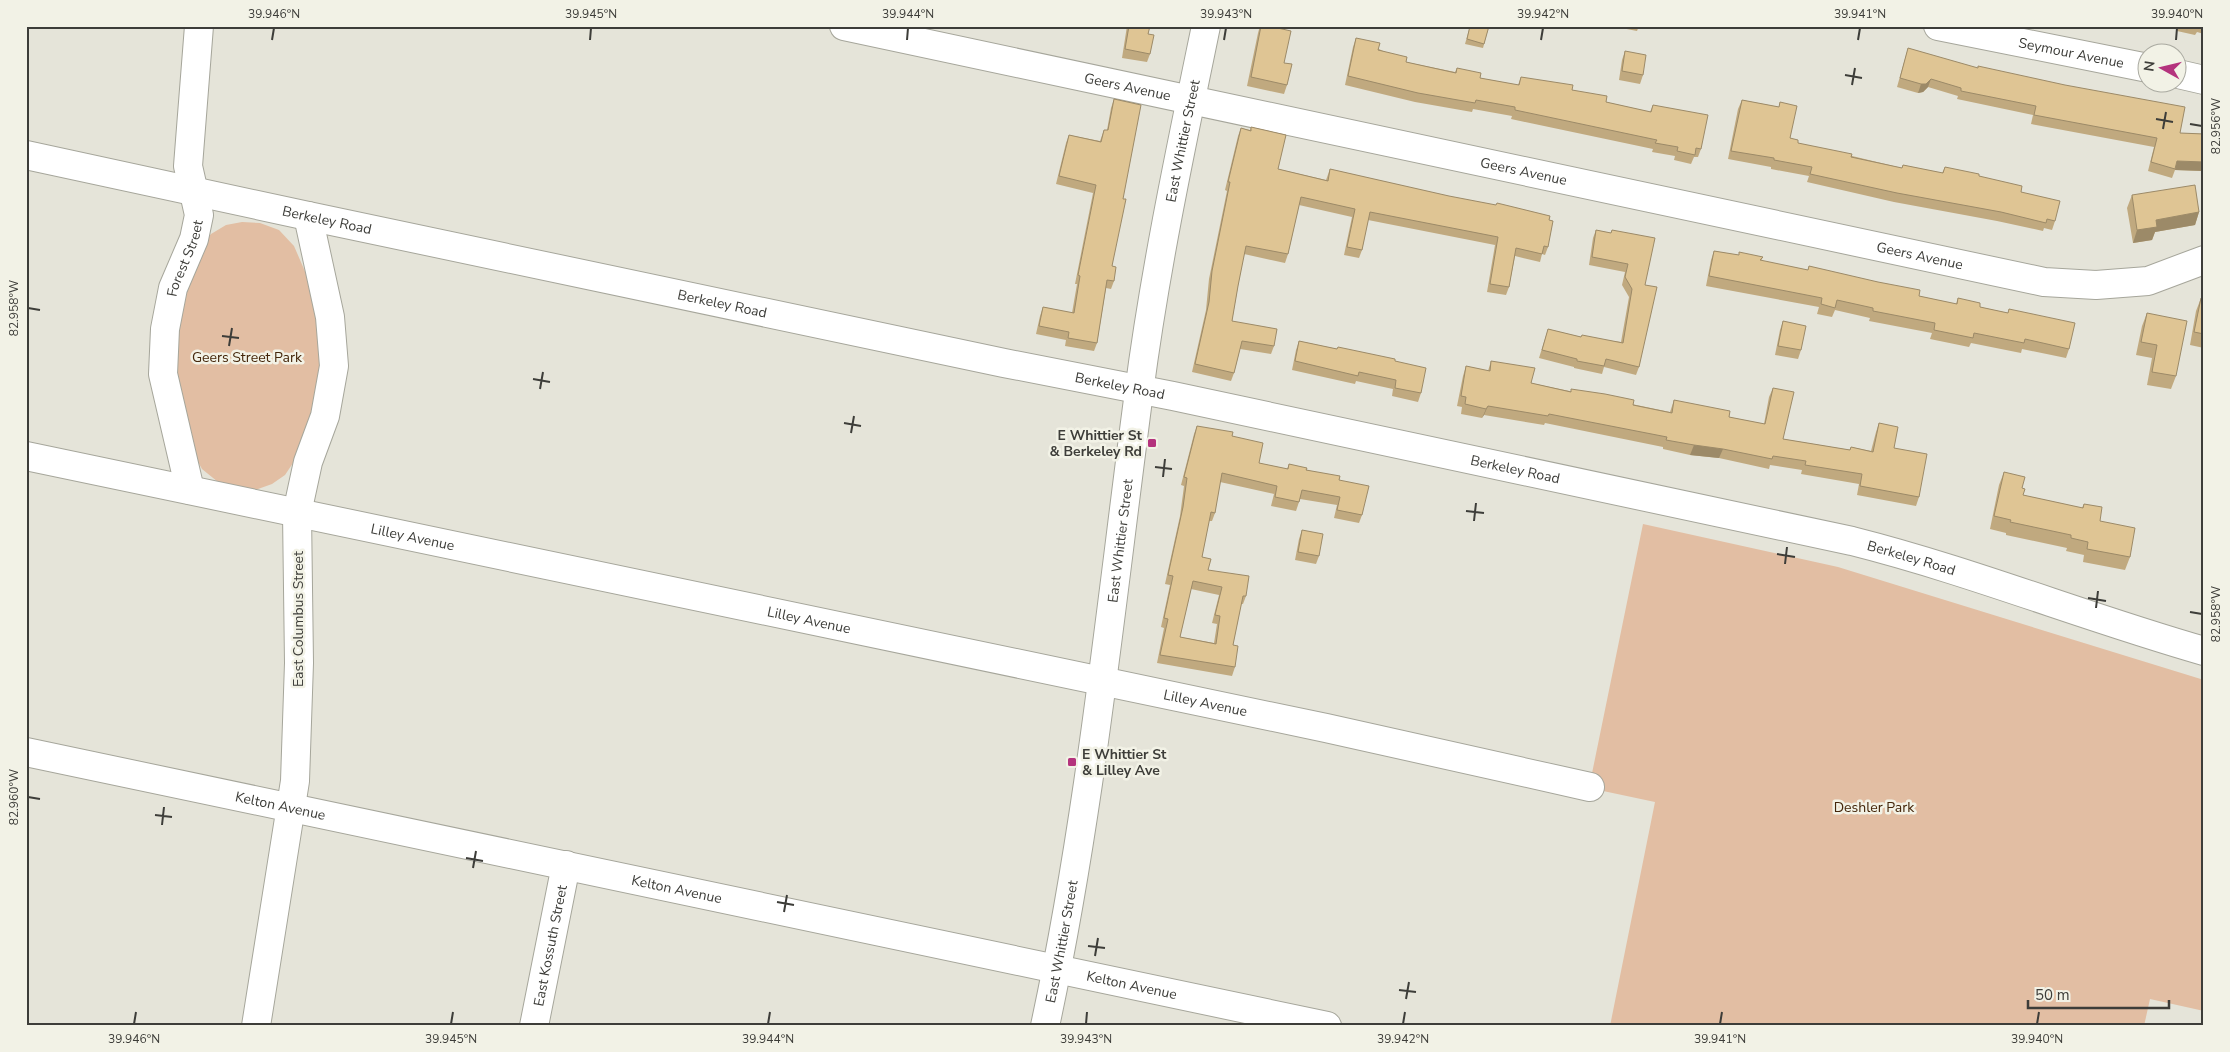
<svg xmlns="http://www.w3.org/2000/svg" width="2230" height="1052" font-family="'Nunito Sans',sans-serif">
  <rect width="100%" height="100%" fill="#e5e4d9"/>
  <path fill="#e2bea3" d="M242 222 260 223 279 230 294 246 313 290 324 350 320 399 297 457 285 475 272 484 258 489 246 490 231 488 218 482 202 469 188 444 180 426 170 331 199 248 211 234 226 225Z
    M1643 524 1838 567 2204 680V1011L2150 999 2144 1026H1610L1655 802 1589 788Z"/>
  <g fill="none" stroke-linecap="round" stroke-linejoin="round">
    <g stroke="#a6a69b" stroke-width="30">
      <g id="minor">
        <path id="s1" d="M844 26 2044 282 2096 285 2148 281 2204 260"/>
        <path id="s2" d="M1938 26 2148 68"/>
        <path d="M2178 74 2204 80"/>
        <path id="s3" d="M26 155 308 216 1004 363 1173 396 1852 541C1971 571 2085 617 2204 651"/>
        <path id="s4" d="M26 456 1326 728 1590 787"/>
        <path id="s5" d="M190 490 163 374 165 329 173 288 194 239 199 215 188 166 199 26"/>
        <path id="s6" d="M26 752 1327 1026"/>
        <path d="M256 1026 295 781 299 663 297 513 308 462 325 416 334 366 330 317 308 216"/>
        <path id="s7" d="M534 1026 566 865"/>
        <path id="s8" d="M1045 1026C1090 817 1111 603 1139 392 1155 269 1181 147 1206 26"/>
      </g>
    </g>
    <use href="#minor" stroke="#fff" stroke-width="28"/>
  </g>
  <path fill="#c0a97f" fill-rule="evenodd" d="M1127 26H1150L1148 34 1150 54 1147 62 1122 58Z
    M1260 26 1284 63 1287 85 1284 94 1247 86 1258 33Z
    M1470 26H1489L1483 48 1465 44Z
    M1611 26H1639L1637 31Z
    M2178 26H2204V34L2197 32 2195 35 2177 31Z
    M1356 38 1406 62 1455 72 1457 68 1480 78 1518 85 1521 77 1572 90 1606 102 1650 112 1653 105 1701 149 1698 157H1694L1691 164 1674 160 1675 156 1652 152 1653 149 1511 119 1512 116 1473 109 1472 112 1415 102 1345 85 1353 47Z
    M1908 48 2180 133 2204 134V171L2175 170 2172 178 2148 171 2154 147 2031 124 2033 115 1957 99 1958 96 1928 87 1923 92 1918 93 1897 87Z
    M1625 51 1643 75 1640 84 1619 80 1622 60Z
    M1114 99 1123 199 1112 266 1114 281 1111 289 1106 288 1097 343 1094 351 1065 346 1066 340 1036 334 1040 316 1043 307 1072 313 1077 284H1075L1093 193 1056 184 1066 143 1069 135 1100 141 1104 130H1107L1111 108Z
    M1742 100 1779 107 1780 102 1790 138 1798 143 1902 168 1903 165 1942 173 1945 167 1979 176 2021 192 2055 221 2052 230 2044 228 2043 231 1997 221 1894 202 1807 182 1809 176 1771 169V167L1728 159 1738 109Z
    M1251 127 1278 169 1326 180 1330 169 1549 220 1548 247 1545 255 1542 254 1540 262 1515 256 1509 287 1506 295 1487 292 1495 245 1368 220 1362 250 1359 258 1344 255 1352 217 1299 205 1288 254 1285 263 1244 254 1238 286 1232 321 1274 346 1271 354 1240 349 1234 373 1231 381 1192 372 1206 310 1209 279 1227 191 1225 190 1238 136 1241 128 1250 130Z
    M2132 195 2199 212 2195 225 2155 232 2152 240 2133 243 2127 208Z
    M1596 230 1611 233 1612 230 1645 285 1639 367 1636 375 1604 367 1602 374 1574 368V367L1539 358 1548 329 1581 337 1621 342 1629 297 1622 285 1625 272 1589 265 1593 238Z
    M1714 251 1738 255 1763 257 1761 261 1808 270 1809 266 1919 296 1956 304 1958 298 1980 307 2008 313 2009 309 2069 349 2066 358 2022 349 2021 353 1971 343 1969 347 1930 339 1932 333 1869 321 1870 318 1835 310 1832 317 1817 314 1819 307 1706 286 1711 260Z
    M2201 298H2204V348L2190 345 2196 311Z
    M2147 313 2176 376 2171 389 2147 385 2152 358 2136 355 2142 326Z
    M1783 321 1801 350 1798 359 1775 355 1780 330Z
    M1299 341 1395 361 1421 393 1418 402 1392 396 1393 389 1356 381 1355 384 1292 370 1296 350Z
    M1491 361 1531 383 1670 412 1674 400 1729 417 1764 424 1769 397 1773 388 1783 439 1850 450 1851 447 1871 451 1876 432 1879 423 1894 448 1919 497 1916 506 1857 495 1859 484 1801 474 1802 470 1770 465 1769 469 1719 458 1690 455 1663 449V447L1545 423 1544 425 1484 415 1482 418 1461 414 1462 407 1457 406 1463 376 1466 366 1488 371Z
    M1197 426 1232 436 1259 463 1287 469 1289 464 1339 480 1362 515 1359 523 1334 518 1337 505 1300 499 1296 511 1271 506 1274 494 1220 482 1215 513 1212 521H1209L1202 557 1208 570 1246 596 1243 604H1241L1233 645 1235 667 1232 676 1157 663 1164 628 1161 627 1170 585 1165 584 1180 516 1184 486 1181 485 1194 434ZM1191 589 1219 595 1212 623 1217 624 1214 643 1180 637Z
    M2004 472 2022 488 2023 495 2082 508 2084 504 2100 521 2130 557 2125 570 2083 562 2084 555 2066 551 2067 548 2006 535V533L1990 529 1999 485Z
    M1302 530 1319 556 1316 564 1295 560 1299 539Z"/>
  <path fill="#9c8a68" d="M1931 79 1928 87 1923 92 1918 93 1921 84Z
    M2177 161 2204 162V171L2175 170Z
    M2199 212 2195 225 2155 232 2152 240 2133 243 2137 230 2156 220Z
    M1488 406 1484 415 1482 418 1486 409Z
    M1694 445 1723 449 1719 458 1690 455Z"/>
  <path fill="#dfc594" stroke="#9c8a68" fill-rule="evenodd" d="M1129 26H1150L1148 34 1154 35 1150 54 1125 49Z
    M1261 26H1269L1291 31 1284 63 1292 64 1287 85 1251 77Z
    M1470 26H1489L1484 44 1467 39Z
    M1356 38 1380 43 1378 50 1407 57 1406 62 1456 73 1457 68 1481 73 1480 78 1519 85 1521 77 1573 85 1572 90 1607 96 1606 102 1651 112 1653 105 1708 115 1701 149 1696 148 1695 155 1677 151 1678 147 1655 143 1657 140 1515 110V107L1476 100 1475 103 1418 93 1348 76Z
    M1908 48 1978 68V66L2065 85 2185 107 2180 133 2204 134V162L2177 161 2175 169 2151 162 2157 138 2034 115 2036 106 1961 91V88L1931 79 1926 84H1921L1900 78Z
    M1625 51 1646 55 1643 75 1622 71Z
    M1114 99 1141 105 1123 199H1126L1112 266 1116 267 1114 281 1107 280 1097 343 1068 338 1069 332 1039 326 1043 307 1074 313 1080 276 1078 275 1096 185 1059 176 1069 135 1101 142 1104 130H1108Z
    M1742 100 1779 107 1780 102 1797 106 1790 138 1798 140V143L1852 154 1851 157 1902 168 1903 165 1943 173 1945 167 1979 174V176L2022 186 2021 192 2060 201 2055 221 2047 219 2046 223 2001 212 1897 193 1810 174 1812 167 1774 160V158L1731 151Z
    M1251 127 1286 135 1278 169 1328 181 1330 169 1449 196 1496 205 1497 203 1550 216 1549 220 1553 221 1548 247 1544 246 1542 254 1516 248 1509 287 1490 284 1498 237 1370 212 1362 250 1347 247 1355 209 1301 197 1288 254 1246 246 1238 286 1232 321 1277 329 1274 346 1242 341 1234 373 1195 364 1209 302 1212 271 1230 182H1228L1241 128 1251 131Z
    M2195 185 2199 212 2156 220 2157 227 2137 230 2132 195Z
    M1596 230 1611 233 1612 230 1655 238 1645 285 1657 287 1639 367 1606 359 1604 366 1577 361V359L1542 350 1548 329 1581 337 1582 335 1623 343 1632 289 1625 277 1628 264 1592 257Z
    M1714 251 1739 255V252L1763 257 1760 260 1808 270 1809 266 1878 282 1920 290 1919 296 1957 304 1958 298 1980 303V307L2008 313 2009 309 2075 323 2069 349 2025 339 2024 343 1974 333 1973 338 1934 330 1935 323 1873 311V308L1837 300 1835 308 1821 304 1822 298 1709 276Z
    M2201 298H2204V334L2194 332Z
    M2147 313 2187 321 2176 376 2152 372 2157 345 2141 342Z
    M1783 321 1806 326 1801 350 1778 346Z
    M1299 341 1337 349 1338 347 1395 359V361L1426 368 1421 393 1395 388 1396 380 1359 372 1358 376 1295 361Z
    M1491 361 1535 368 1531 383 1571 392V389L1605 394 1634 400 1633 405 1672 413 1674 400 1730 411 1729 417 1765 424 1773 388 1794 392 1783 439 1850 450 1851 447 1873 452 1879 423 1898 427 1894 448 1927 454 1919 497 1860 486 1862 474 1805 465 1806 461 1773 456 1772 459 1723 449 1694 445 1666 440 1667 437 1549 414 1548 416 1488 406 1486 409 1465 404 1466 397 1461 396 1466 366 1490 371Z
    M1197 426 1233 432 1232 436 1263 443 1259 463 1288 469 1289 464 1307 468 1306 470 1340 476 1339 480 1369 486 1362 515 1337 510 1340 497 1302 490 1299 502 1275 497 1277 486 1222 473 1215 513 1211 512 1202 557 1211 559 1208 570 1249 576 1246 596H1243L1233 645 1238 646 1235 667 1160 655 1168 619 1164 618 1173 576 1168 575 1183 507 1187 478 1184 477ZM1193 581 1222 587 1215 615 1220 616 1216 644 1180 637Z
    M2004 472 2025 477 2022 488 2025 489 2023 495 2083 508 2084 504 2102 507 2100 521 2135 528 2130 557 2087 549 2088 542 2071 538V535L2010 522 2011 520 1994 516Z
    M1302 530 1323 534 1319 556 1298 552Z"/>
  <path fill="none" stroke="#3d3d39" stroke-width="2" d="M272 40 274 28M590 40 591 28M907 40 908 28M1224 40 1226 28M1541 40 1543 28M1858 40 1860 28M2176 40 2177 28M1845 75 1862 78M1852 85 1855 68M2156 119 2173 122M2190 124 2202 126M2163 129 2166 112M28 308 40 310M222 336 239 338M229 346 232 328M533 379 550 382M540 389 543 372M844 423 861 426M851 433 854 416M1155 467 1172 469M1163 477 1165 459M1466 511 1484 513M1474 521 1476 503M1777 554 1795 557M1785 564 1787 547M2088 598 2106 601M2096 608 2098 591M2190 612 2202 614M28 797 40 799M155 815 172 817M162 825 164 807M466 858 483 861M473 868 476 851M777 902 794 905M784 912 787 895M1088 946 1105 948M1095 956 1098 938M1399 990 1416 992M1406 999 1409 982M134 1024 136 1012M451 1024 453 1012M768 1024 770 1012M1086 1024 1087 1012M1403 1024 1405 1012M1720 1024 1722 1012M2037 1024 2039 1012"/>
  <g fill="#b4337d" stroke="#f2f2e6" stroke-width="2">
    <rect x="1147" y="438" width="10" height="10" rx="2.5"/>
    <rect x="1067" y="757" width="10" height="10" rx="2.5"/>
  </g>
  <g text-anchor="middle" stroke-width="5" stroke-linejoin="round" paint-order="stroke">
    <g font-size="14" fill="#3d3d39" stroke="#f2f2e6">
      <text dy="5" stroke="none"><textPath href="#s2" startOffset="136">Seymour Avenue</textPath></text>
      <text dy="5" stroke="none"><textPath href="#s1" startOffset="290">Geers Avenue</textPath></text>
      <text dy="5" stroke="none"><textPath href="#s8" startOffset="896">East Whittier Street</textPath></text>
      <text dy="5" stroke="none"><textPath href="#s1" startOffset="695">Geers Avenue</textPath></text>
      <text dy="5" stroke="none"><textPath href="#s3" startOffset="308">Berkeley Road</textPath></text>
      <text dy="5" stroke="none"><textPath href="#s1" startOffset="1100">Geers Avenue</textPath></text>
      <text dy="5" stroke="none"><textPath href="#s5" startOffset="238">Forest Street</textPath></text>
      <text dy="5" stroke="none"><textPath href="#s3" startOffset="712">Berkeley Road</textPath></text>
      <text dy="5" stroke="none"><textPath href="#s3" startOffset="1118">Berkeley Road</textPath></text>
      <text dy="5" stroke="none"><textPath href="#s3" startOffset="1522">Berkeley Road</textPath></text>
      <text dy="5" stroke="none"><textPath href="#s4" startOffset="395">Lilley Avenue</textPath></text>
      <text dy="5" stroke="none"><textPath href="#s8" startOffset="491">East Whittier Street</textPath></text>
      <text dy="5" stroke="none"><textPath href="#s3" startOffset="1928">Berkeley Road</textPath></text>
      <text transform="translate(298 619) rotate(-90)" y="5">East Columbus Street</text>
      <text dy="5" stroke="none"><textPath href="#s4" startOffset="800">Lilley Avenue</textPath></text>
      <text dy="5" stroke="none"><textPath href="#s4" startOffset="1205">Lilley Avenue</textPath></text>
      <text dy="5" stroke="none"><textPath href="#s6" startOffset="260">Kelton Avenue</textPath></text>
      <text dy="5" stroke="none"><textPath href="#s6" startOffset="665">Kelton Avenue</textPath></text>
      <text dy="5" stroke="none"><textPath href="#s8" startOffset="86">East Whittier Street</textPath></text>
      <text dy="5" stroke="none"><textPath href="#s7" startOffset="82">East Kossuth Street</textPath></text>
      <text dy="5" stroke="none"><textPath href="#s6" startOffset="1130">Kelton Avenue</textPath></text>
    </g>
    <g font-size="14" fill="#44260a" stroke="#f2f2e6">
      <text x="247" y="362">Geers Street Park</text>
      <text x="1874" y="812">Deshler Park</text>
    </g>
    <g font-size="14" font-weight="bold" fill="#3d3d39" stroke="#f2f2e6" text-anchor="end">
      <text x="1142" y="440">E Whittier St<tspan x="1142" dy="16">&amp; Berkeley Rd</tspan></text>
      <text x="1082" y="759" text-anchor="start">E Whittier St<tspan x="1082" dy="16">&amp; Lilley Ave</tspan></text>
    </g>
  </g>
  <rect width="2230" height="1052" fill="none" stroke="#f2f2e6" stroke-width="55"/>
  <g transform="translate(2162 68) rotate(278)"><circle r="24" fill="#f2f2e6" stroke="#aaaaa1"/>
  <path d="M0-4L9 19L0 12L-9 19Z" fill="#b4337d"/>
  <text y="-8" font-size="14" font-weight="bold" text-anchor="middle" fill="#3d3d39">N</text>
  </g>
  <path d="M2028 1000v8h141v-8" fill="none" stroke="#3d3d39" stroke-width="2.5"/>
  <text x="2035" y="1000" font-size="15" fill="#3d3d39" stroke="#f2f2e6" stroke-width="4" paint-order="stroke">50 m</text>
  <rect x="28" y="28" width="2174" height="996" fill="none" stroke="#3d3d39" stroke-width="2"/>
  <g font-size="12" text-anchor="middle" fill="#3d3d39">
    <text x="274" y="18">39.946°N</text>
    <text x="591" y="18">39.945°N</text>
    <text x="908" y="18">39.944°N</text>
    <text x="1226" y="18">39.943°N</text>
    <text x="1543" y="18">39.942°N</text>
    <text x="1860" y="18">39.941°N</text>
    <text x="2177" y="18">39.940°N</text>
    <text transform="translate(2216 126) rotate(-90)" y="4">82.956°W</text>
    <text transform="translate(14 308) rotate(-90)" y="4">82.958°W</text>
    <text transform="translate(2216 614) rotate(-90)" y="4">82.958°W</text>
    <text transform="translate(14 797) rotate(-90)" y="4">82.960°W</text>
    <text x="134" y="1043">39.946°N</text>
    <text x="451" y="1043">39.945°N</text>
    <text x="768" y="1043">39.944°N</text>
    <text x="1086" y="1043">39.943°N</text>
    <text x="1403" y="1043">39.942°N</text>
    <text x="1720" y="1043">39.941°N</text>
    <text x="2037" y="1043">39.940°N</text>
  </g>
</svg>
